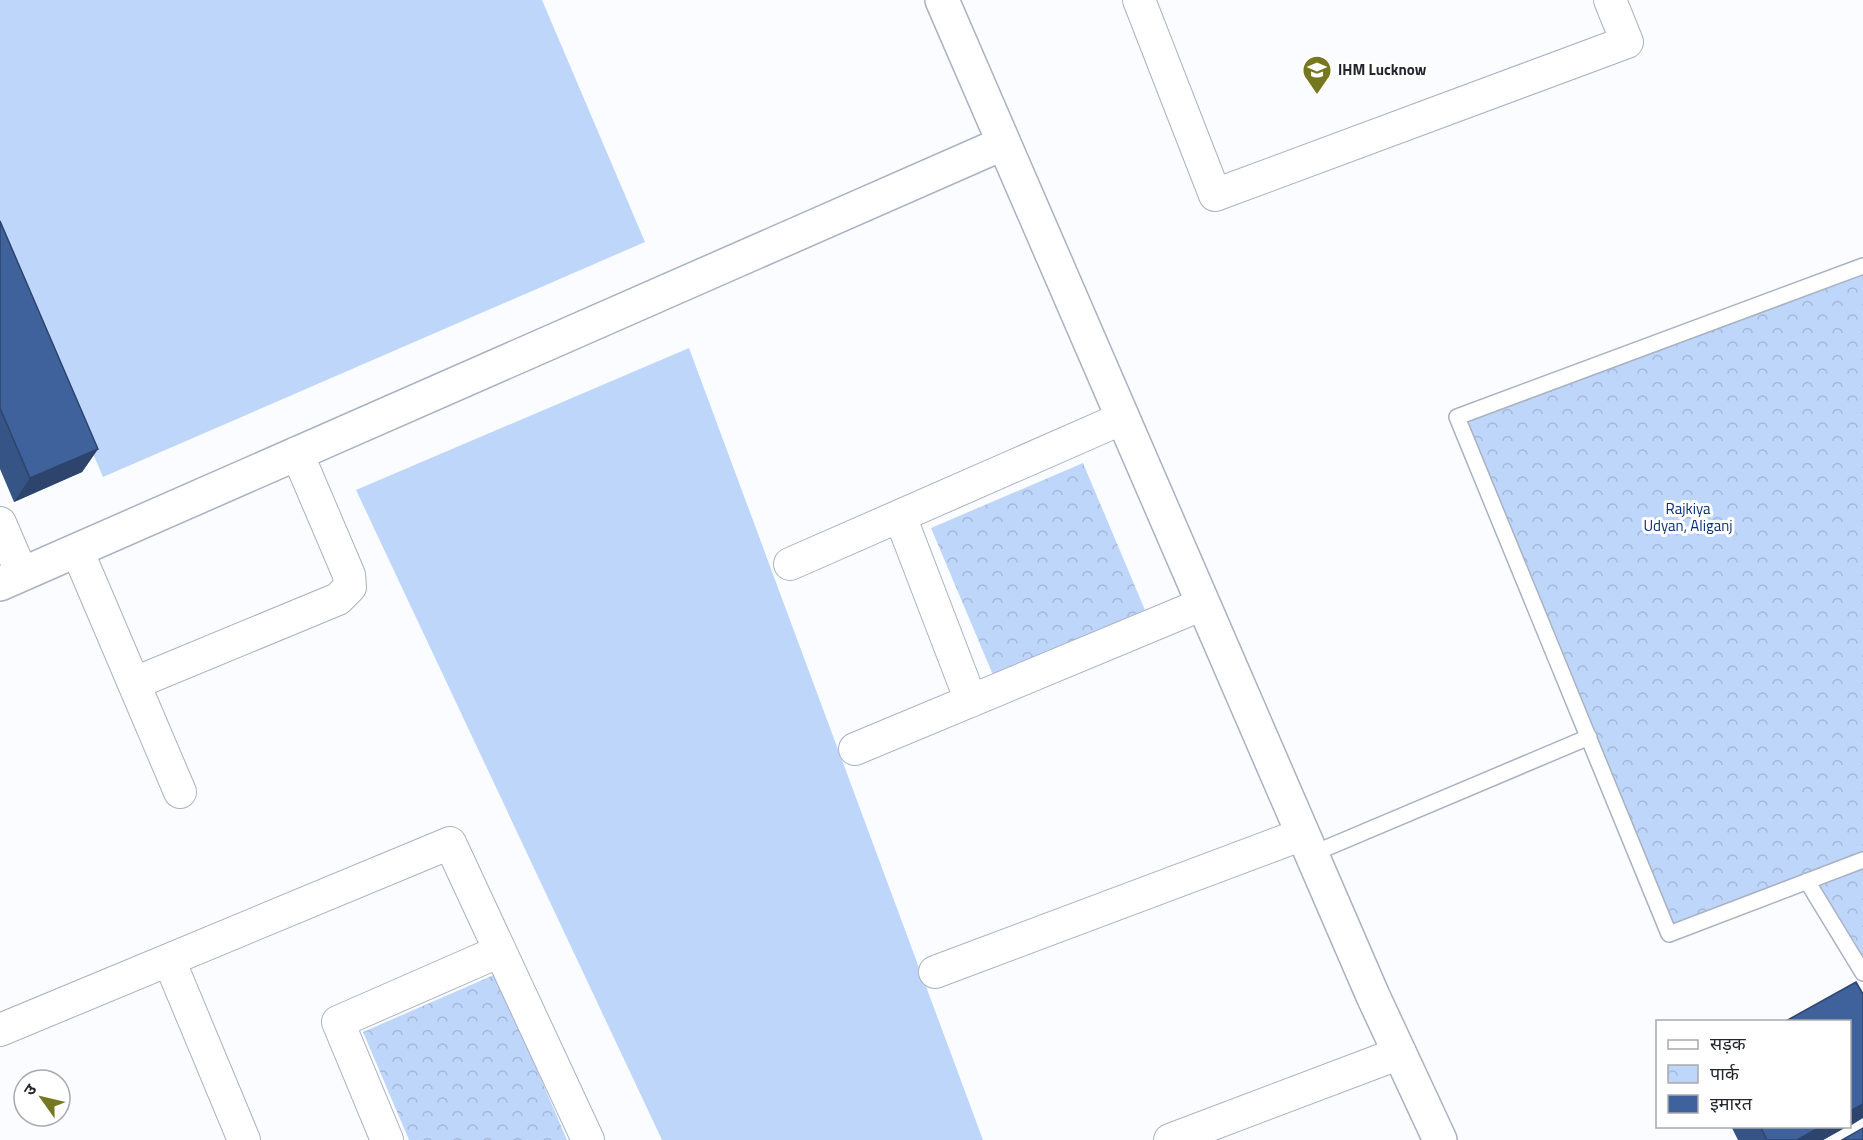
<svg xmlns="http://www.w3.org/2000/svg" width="1863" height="1140" font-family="'Titillium Web','Noto Sans Devanagari',sans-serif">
  <defs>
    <pattern id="park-crowns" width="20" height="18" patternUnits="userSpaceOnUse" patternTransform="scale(1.5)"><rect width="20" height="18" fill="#bfd6fb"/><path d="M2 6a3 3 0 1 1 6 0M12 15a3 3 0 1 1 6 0" fill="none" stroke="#a4b8d7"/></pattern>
  </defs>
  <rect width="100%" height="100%" fill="#fafcff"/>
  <path fill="url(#park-crowns)" d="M1863 266V955L1856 958 1807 881 1669 934 1457 417Z
    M1083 463 1145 610 993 675 931 528Z
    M496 974 567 1140H409L363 1032Z"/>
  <path fill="#bfd6fb" d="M0 0H542L645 242 103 477 0 237Z
    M689 348 983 1140H662L356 490Z"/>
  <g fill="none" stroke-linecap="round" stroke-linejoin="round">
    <g stroke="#a9b2c2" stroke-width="18">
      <path id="lane" d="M1863 266 1457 417 1669 934 1863 860
        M1312 854 1589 737
        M1807 881 1863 973"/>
    </g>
    <g stroke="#a9b2c2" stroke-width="34">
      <path id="street" d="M1139 0 1215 195 1627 42 1610 0
        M900 516 971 701
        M0 523 22 574
        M77 550 180 792
        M790 564 1123 418
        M135 683 338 599 350 587 349 575 297 453
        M855 749 1203 604
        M169 960 244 1140
        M935 972 1303 834
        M0 1030 450 843 588 1140
        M387 1140 338 1022 500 951
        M1170 1140 1400 1053"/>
    </g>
    <g stroke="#a9b2c2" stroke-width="36">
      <path id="secondary" d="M942 0 1373 996 1440 1140
        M0 584 1004 143"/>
    </g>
    <use href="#lane" stroke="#fff" stroke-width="15"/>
    <use href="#street" stroke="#fff" stroke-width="32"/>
    <use href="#secondary" stroke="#fff" stroke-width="33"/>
  </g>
  <path fill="#375486" d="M0 221 98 449 82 472 14 502 0 469Z
    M1731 1126H1848L1823 1140H1738Z"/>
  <path fill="#2d456d" d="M98 449 82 472 14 502 30 478Z
    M1863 1104V1118L1850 1126V1111Z
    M1822 1126H1848L1823 1140H1797Z"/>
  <path fill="#40629c" stroke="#2d456d" stroke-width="1.5" d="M0 221 98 449 30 478 0 408Z
    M1856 982 1863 994V1104L1850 1111V1022H1784Z
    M1760 1126H1822L1797 1140H1767Z
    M1863 1128V1140H1842Z"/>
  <defs>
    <g id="university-pin" transform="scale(1.5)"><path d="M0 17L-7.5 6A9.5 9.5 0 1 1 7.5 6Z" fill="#76781f" stroke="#fff"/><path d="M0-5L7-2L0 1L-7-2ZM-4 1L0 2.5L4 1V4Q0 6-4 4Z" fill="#fff"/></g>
  </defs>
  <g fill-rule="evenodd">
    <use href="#university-pin" x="1317" y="70"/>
  </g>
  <g text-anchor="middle" stroke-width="6" stroke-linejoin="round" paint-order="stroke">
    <g font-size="15" font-weight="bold" fill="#23272d" stroke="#fff" text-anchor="start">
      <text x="1338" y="75">IHM Lucknow</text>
    </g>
    <g font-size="15" fill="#07317a" stroke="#fff">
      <text x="1688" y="514">Rajkiya<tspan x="1688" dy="17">Udyan, Aliganj</tspan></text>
    </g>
  </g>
  <rect x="1656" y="1020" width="195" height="108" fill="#ffffff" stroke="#a7a9ab" stroke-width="1.5"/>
  <rect x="1668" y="1040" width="30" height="9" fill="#ffffff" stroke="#a7a9ab" stroke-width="1.5"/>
  <text x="1710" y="1050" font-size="18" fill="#23272d">सड़क</text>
  <rect x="1668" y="1065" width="30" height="18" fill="url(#park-crowns)" stroke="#a7a9ab" stroke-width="1.5"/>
  <text x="1710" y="1080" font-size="18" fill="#23272d">पार्क</text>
  <rect x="1668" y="1095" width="30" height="18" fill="#40629c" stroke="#a7a9ab" stroke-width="1.5"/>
  <text x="1710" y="1110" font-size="18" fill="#23272d">इमारत</text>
  <g transform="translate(42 1098) rotate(304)"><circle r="28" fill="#ffffff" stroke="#a7a9ab" stroke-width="1.5"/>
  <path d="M0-4.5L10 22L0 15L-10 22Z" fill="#76781f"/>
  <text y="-9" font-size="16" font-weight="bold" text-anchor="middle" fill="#23272d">उ</text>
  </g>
</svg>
